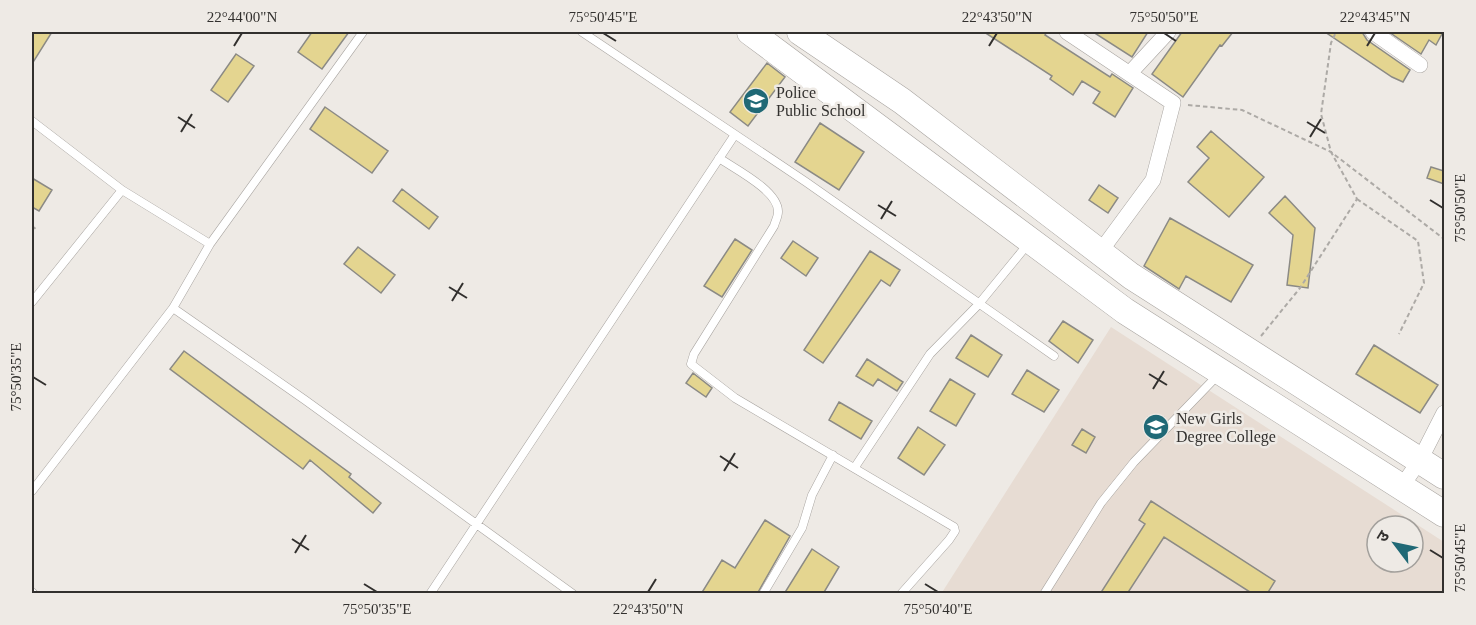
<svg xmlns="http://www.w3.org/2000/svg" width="1476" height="625" font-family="'Times New Roman','Noto Sans Devanagari',serif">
  <rect width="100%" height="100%" fill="#eeeae5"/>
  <path fill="#e7dcd3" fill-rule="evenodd" d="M1111 327 1444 542V593L941 594ZM1377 526H1413V562H1377Z"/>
  <path fill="#e4d590" stroke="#8b8a85" stroke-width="1.5" d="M32 32H52L32 64Z
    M312 32H349L322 69 298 52Z
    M984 32H1047L1045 35 1110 77 1112 74 1133 88 1115 117 1093 103 1100 92 1082 81 1073 95 1050 79 1052 76Z
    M1093 32H1148L1132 57Z
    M1182 32H1233L1222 46 1220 45 1183 97 1152 74Z
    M1325 32H1362L1367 40 1410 70 1403 82 1392 77Z
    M1389 32H1443L1436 45 1429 40 1421 54Z
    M236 54 254 66 228 102 211 90Z
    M767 63 785 77 748 126 730 112Z
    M325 107 388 151 372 173 310 129Z
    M820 123 864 152 839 190 795 162Z
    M1211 131 1264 177 1229 217 1188 182 1209 158 1197 147Z
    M1431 167 1444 171V184L1427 178Z
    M32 178 52 190 39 211 32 207Z
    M1099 185 1118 198 1108 213 1089 200Z
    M402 189 438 217 429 229 393 201Z
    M1285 196 1315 228 1308 288 1287 285 1293 235 1269 213Z
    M1170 218 1253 265 1231 302 1186 276 1179 289 1144 266Z
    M735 239 752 250 722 297 704 286Z
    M793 241 818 258 806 276 781 258Z
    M358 247 395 275 381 293 344 264Z
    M870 251 900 270 890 286 881 280 823 363 804 350Z
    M1063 321 1093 340 1078 363 1049 341Z
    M971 335 1002 355 988 377 956 358Z
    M1374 345 1438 385 1420 413 1356 374Z
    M184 351 351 474 349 477 381 503 373 513 310 460 303 469 170 369Z
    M867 359 903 382 897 391 878 379 873 386 856 376Z
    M1027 370 1059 390 1044 412 1012 394Z
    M693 373 712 388 706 397 686 383Z
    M950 379 975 394 956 426 930 411Z
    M839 402 872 421 861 439 829 420Z
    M918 427 945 445 924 475 898 458Z
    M1082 429 1095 437 1086 453 1072 445Z
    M1151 501 1275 581 1267 594H1253L1164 537 1127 594H1100L1145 524 1139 520Z
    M765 520 790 536 757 594H701L722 560 735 568Z
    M812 549 839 567 823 594H784Z"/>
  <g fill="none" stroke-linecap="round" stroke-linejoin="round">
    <g stroke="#a8a4a0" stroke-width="9">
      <path id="lane" d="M582 32 806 182 1054 356
        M32 121 122 190 210 244
        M719 158C735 169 779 191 778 212 778 217 775 222 774 226L694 354 691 364 735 398 954 527 955 531 949 540 901 594
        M32 302 122 190
        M173 308 305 400 573 594
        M855 467 930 354 978 305 1028 244
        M32 491 173 308 210 244 363 32
        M32 592 34 594
        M430 594 734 136
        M763 594 802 528 812 495 833 455
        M1044 594 1101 503 1134 462 1218 375"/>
    </g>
    <g stroke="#a8a4a0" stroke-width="16">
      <path id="street" d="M1067 32 1173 103 1153 180 1100 252
        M1373 32 1420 65
        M1130 73 1168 32
        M1402 486 1420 460 1444 413"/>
    </g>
    <g stroke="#a8a4a0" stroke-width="27">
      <path id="primary" d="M750 32 1125 311 1444 514
        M800 32 902 101 1131 276 1444 476"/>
    </g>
    <path stroke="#adaaa6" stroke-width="2" stroke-dasharray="4.5 3" stroke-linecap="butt" d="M1188 105 1242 110 1331 152 1444 239
      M1357 199 1418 241 1424 283 1399 334
      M32 226 37 230
      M1261 336 1300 288 1357 199 1331 152 1321 114 1331 43 1336 32"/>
    <use href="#lane" stroke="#fff" stroke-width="8"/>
    <use href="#street" stroke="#fff" stroke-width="15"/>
    <use href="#primary" stroke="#fff" stroke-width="26"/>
  </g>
  <path fill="none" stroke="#32302e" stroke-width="2" d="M603 33 616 41M1164 33 1176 41M234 46 242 33M989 46 997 33M1367 46 1375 33M178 117 195 128M1307 122 1325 133M181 132 192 114M1310 137 1321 119M1430 200 1443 208M878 205 896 216M881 219 892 201M449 287 467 298M452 301 463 283M1149 374 1167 385M33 377 46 385M1153 389 1164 371M720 456 738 468M724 471 735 453M292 539 309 550M1430 550 1443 558M295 553 306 535M364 584 377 592M925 584 938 592M648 592 656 579"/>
  <defs>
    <g id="school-disc" transform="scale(1.35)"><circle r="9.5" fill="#206976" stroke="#eeeae5"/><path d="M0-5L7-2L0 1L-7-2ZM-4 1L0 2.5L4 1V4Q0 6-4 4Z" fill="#fff"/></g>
  </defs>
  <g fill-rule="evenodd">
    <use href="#school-disc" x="756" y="101"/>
    <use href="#school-disc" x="1156" y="427"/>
  </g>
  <g text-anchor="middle" stroke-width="5" stroke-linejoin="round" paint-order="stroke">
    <g font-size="16" fill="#32302e" stroke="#eeeae5" text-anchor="start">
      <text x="776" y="98">Police<tspan x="776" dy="18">Public School</tspan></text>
      <text x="1176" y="424">New Girls<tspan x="1176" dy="18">Degree College</tspan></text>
    </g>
  </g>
  <rect width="1476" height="625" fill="none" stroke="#eeeae5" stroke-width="66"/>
  <g transform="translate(1395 544) rotate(302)"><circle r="28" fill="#eeeae5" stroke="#a3a09c" stroke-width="1.5"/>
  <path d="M0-4.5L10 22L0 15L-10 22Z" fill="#206976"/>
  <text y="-9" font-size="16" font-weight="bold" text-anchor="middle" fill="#32302e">उ</text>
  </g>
  <rect x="33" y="33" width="1410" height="559" fill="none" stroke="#32302e" stroke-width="2"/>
  <g font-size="15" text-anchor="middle" fill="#32302e">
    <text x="242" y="22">22°44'00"N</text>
    <text x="603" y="22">75°50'45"E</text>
    <text x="997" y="22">22°43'50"N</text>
    <text x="1164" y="22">75°50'50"E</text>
    <text x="1375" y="22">22°43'45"N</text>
    <text transform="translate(1460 208) rotate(-90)" y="5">75°50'50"E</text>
    <text transform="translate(16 377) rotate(-90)" y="5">75°50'35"E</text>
    <text transform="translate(1460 558) rotate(-90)" y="5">75°50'45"E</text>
    <text x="377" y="614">75°50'35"E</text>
    <text x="648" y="614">22°43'50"N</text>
    <text x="938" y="614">75°50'40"E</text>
  </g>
</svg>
